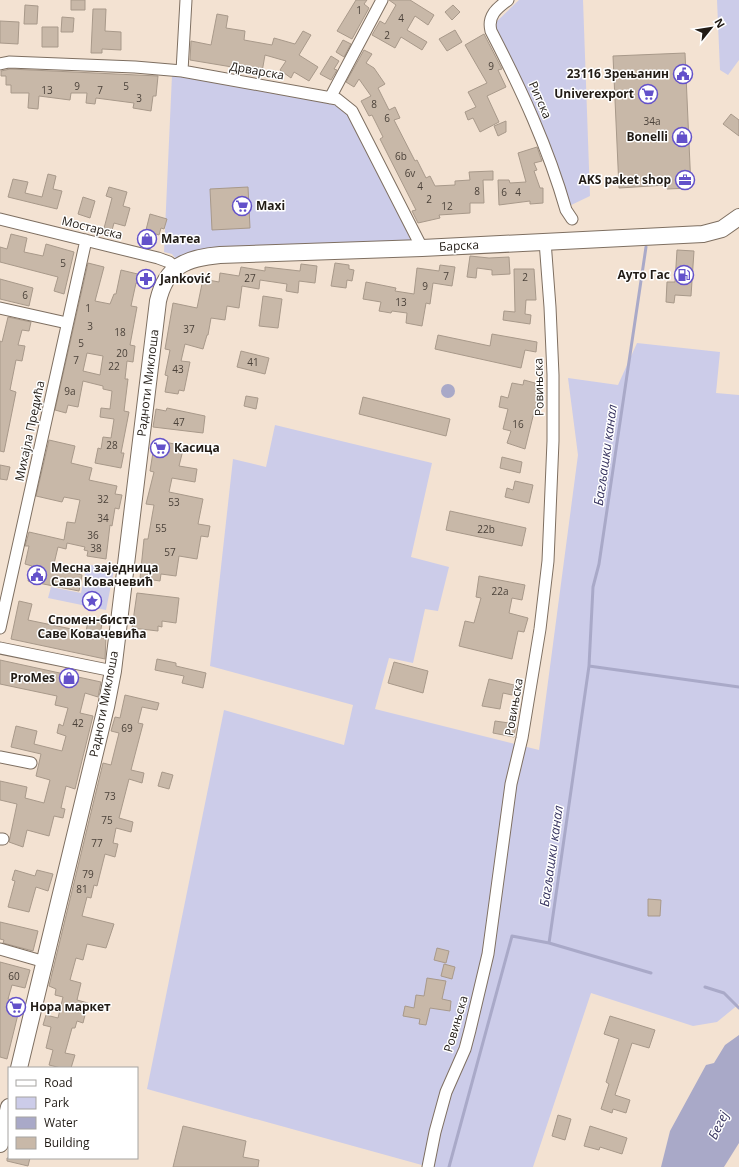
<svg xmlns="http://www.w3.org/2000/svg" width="739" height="1167" font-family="'Open Sans',sans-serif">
  <rect width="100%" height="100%" fill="#f3e2d2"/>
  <path fill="#cccce9" d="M519 0H583L590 196 567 207 494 24Z
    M717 0H739V60L728 75 720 70Z
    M172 75 325 102 340 107 348 114 414 242 179 263 172 254 164 252Z
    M637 343 720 352 716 393 739 395V1004L717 1022 693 1026 591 993 533 1167H429L147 1089 224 710 344 745 353 705 210 666 233 459 266 467 275 425 432 463 411 557 449 567 438 611 425 609 413 663 389 658 375 709 539 750 578 455 568 378 618 385Z
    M87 564 114 570 106 610 48 598 51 587 81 593Z"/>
  <path fill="#a9a9c8" d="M441 391a7 7 0 1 1 14 0a7 7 0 1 1-14 0Z
    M739 1035V1143L724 1167H661L670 1131 706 1065 714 1063 725 1045Z"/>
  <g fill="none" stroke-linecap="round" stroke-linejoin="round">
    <path stroke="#a9a9c8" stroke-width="3" d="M646 247 599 564 593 587 589 666 549 943 651 973
      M589 666 739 687
      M705 987 724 993 739 1008
      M449 1167 512 936 549 943"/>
  </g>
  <path fill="#c8b8a8" stroke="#a8998a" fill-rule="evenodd" d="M71 0H85V10H71Z
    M356 0H367L364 4 369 8 352 39 337 31Z
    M389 0H410L434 15 428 25 415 16 407 30 427 42 422 50 401 37 395 48 372 35 380 21 385 24 396 5Z
    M25 5 38 6 37 24H24Z
    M453 5 460 12 452 20 445 12Z
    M93 9H106L105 31 121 32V50L102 49V53H91Z
    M217 14 228 16 226 28 245 31 244 40 272 45 274 38 295 44 303 31 311 35 299 55 318 67 309 81 294 72 291 78 280 70 286 61 265 55 262 72 190 60 191 41 211 45Z
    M62 17 74 18 73 32H61Z
    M0 21 19 22 18 44 0 43Z
    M42 27H58V47H42Z
    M455 30 462 42 447 51 439 39Z
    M484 34 502 69 498 70 506 87 487 96 499 122 480 132 473 118 468 120 465 112 476 107 468 92 487 83 465 45Z
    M343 40 351 44 344 57 336 52Z
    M364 50 372 54 366 63 374 68 385 84 378 88 389 110 395 107 400 118 394 120 415 161 417 160 426 178 430 176 435 186 455 185V181L470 180 469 172 493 171V180H483L484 203H470V213L439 215 440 218 418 223 412 211 416 210 380 139 383 137 372 115 369 116 361 101 371 96 359 79 354 87 346 82Z
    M685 53 691 188 667 189V185L619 188 613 56Z
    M331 56 339 61 334 69 337 70 331 80 320 74Z
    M10 69 158 76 156 96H153L151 111 133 108 134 103 96 98 95 104 86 103 87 93H71L70 100 39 96 38 109 28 108 29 93H11V85H6V76H1V71Z
    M731 114 739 120V136L723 124Z
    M506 121V132L498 136 494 126Z
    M537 147 542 161 534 163 537 170 534 171 540 188H543V203L530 204V201L499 205 498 180H509L510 183 526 182 518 153Z
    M48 174 56 176 53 189 62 191 57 209 8 197 13 179 28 182 25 193 42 197Z
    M109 187 127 192 123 206 130 208 125 226 114 223 111 234 103 232 112 198 106 196Z
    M248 187 250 228 212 230 210 189Z
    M83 197 95 201 90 218 78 214Z
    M150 214 167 219 164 229 161 228 159 235 153 233 150 244 143 242Z
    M11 234 27 238 24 252 43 256 46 244 74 252 64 294 54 291 58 277 0 262V247L7 249Z
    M677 250 694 251 691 296 675 295 674 303 666 302 667 282H675Z
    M470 256 489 258 509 257 510 274 492 275V270L477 268 476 278 467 277Z
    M88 263 104 267 95 301 110 304 114 294H116L121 270 150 277 149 285 136 283 131 306 137 307 130 345 135 346 133 362 127 361 125 379H128L124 411 129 412 121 453H124L121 468 95 463 98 448 101 449 103 437 111 438 114 419 100 417 101 408 110 409 112 391 103 389V386L83 381 78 407 68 405 66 413 55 410ZM87 353 103 356 100 375 83 371Z
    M335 263 349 265V269L354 270 352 281 347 280 346 288 331 286Z
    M301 264 317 266 315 283 299 281 298 293 286 291 287 284 260 280 259 289 242 286 239 308 227 306 225 320 211 318 208 335H207L203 349 185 344 181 361 190 362 184 391 179 390 178 394 165 392 168 376 165 375 170 350 165 349 173 303 197 308 203 279 219 282 220 273 239 276 241 267 265 271V267L300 271Z
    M440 265 455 267 452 286 433 283 430 304 426 303 422 326 406 323 407 313 392 311 391 313 379 311 381 302 363 299 366 282 396 288 395 291 414 294 417 268 439 271Z
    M514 269H534L536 300H526L525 314 531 315 530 324 503 320 504 311 515 312Z
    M0 279 33 288 29 306 0 299Z
    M263 296 282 299 278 328 259 326Z
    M8 317 31 322 29 331 22 330 18 345 25 346 22 361 16 360 10 390 16 392 4 452 0 451V341L2 342Z
    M492 334 537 342 536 352 525 350 521 368 435 349 438 335 490 346Z
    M241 351 269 358 265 374 237 367Z
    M524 380 535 383V386L540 388 525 449 507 443 511 431 503 429 508 409 499 407 501 396 508 398 512 383 523 385Z
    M246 396 258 398 256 409 244 406Z
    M363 397 450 419 446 436 359 414Z
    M167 408 205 416 203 433 153 427 156 409 166 411Z
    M49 440 75 446 71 463 92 468 89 480 117 486 115 494 122 495 119 509 115 508 112 526 110 525 106 559 87 556 88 551 84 550 85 547 67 543 66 549 58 547 53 568 82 575 79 591 28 581 32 566 25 564 29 546H25L29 532 64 540 67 522 75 523 80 500 64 497 62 502 36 496Z
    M155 440 184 446 179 466 197 469 195 482 172 478 169 492 203 499 198 524 210 526 208 537 201 536 197 559 179 556 176 576 161 574 160 581 140 578 144 539H148L154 505 146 504 154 472 150 471Z
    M502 457 522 462 520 473 500 468Z
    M0 465 10 467 7 480 0 479Z
    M515 481 533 485 529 503 505 497 507 488 513 490Z
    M450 511 526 528 522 546 446 530Z
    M479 576 525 585 522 600 512 598 509 613 528 618 524 632 518 631 512 659 459 646 465 621 474 623 481 598 476 597Z
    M137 593 179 598 176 623 162 621V627L158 626V631L132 628Z
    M19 601 32 604 28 620 86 632 88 621 102 623 100 635 106 636 105 659 11 639Z
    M157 659 176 663V666L206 673 203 688 182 683 184 676 155 670Z
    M0 660 101 682 98 697 85 693 80 713 93 716 75 789 66 786 61 808 65 809 63 818 54 816 49 836 27 830 23 847 9 842 17 804 0 800V781L27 787 25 798 44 803 50 780 36 776 41 754 11 747 16 726 37 731 34 744 62 751 66 736 57 733 59 724 63 726 68 708 55 705 57 696 0 684Z
    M394 662 428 671 423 693 388 683Z
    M489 679 514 685 512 695 503 693 500 709 482 706Z
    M125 695 159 703 157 710 142 707 138 723 143 724 131 770 144 773 142 783 129 779 119 818 133 822 131 832 116 828 113 843 118 844 115 857 105 854 97 886 94 885 91 898 87 897 82 916 114 924 106 948 87 944 83 960 76 958 70 980 81 983 77 1000 88 1003 83 1023 77 1021 75 1028H72L65 1053 75 1055 71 1068H61L49 1065 53 1050 46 1048 51 1027 43 1025 46 1015 58 1018 63 997 55 995 56 989 49 986 103 763 111 765 119 733 111 731 115 717 120 718Z
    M495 721 516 724 514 737 493 733Z
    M162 772 173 775 169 789 158 786Z
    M15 870 35 876 37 870 53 874 48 891 36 887 29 912 8 907 15 881 12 880Z
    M648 899 661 900 660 916H648Z
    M0 922 38 931 33 951 3 943 4 940 0 939Z
    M437 948 449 951 446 963 434 960Z
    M0 962 30 970 25 988 12 985 8 999 21 1002 7 1059 0 1057Z
    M444 964 455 967 452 979 441 976Z
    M427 978 446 981 442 999 451 1001 450 1011 430 1008 426 1025 419 1024 420 1019 403 1016 405 1006 414 1008 416 995 424 996Z
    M610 1016 655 1030 649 1048 632 1043 615 1095 630 1100 626 1113 613 1109 612 1113 601 1109 609 1084 606 1082 619 1039 604 1034Z
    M558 1115 571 1119 565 1140 552 1136Z
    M183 1126 246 1141 243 1157 259 1160 258 1167H173Z
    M590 1126 627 1138 622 1154 600 1147 599 1150 584 1146Z
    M7 1158H30L28 1166 7 1161Z"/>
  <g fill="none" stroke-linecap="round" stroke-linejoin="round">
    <g stroke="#7e6f61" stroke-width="13">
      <path id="street" d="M508 0C497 8 487 16 491 31 521 89 548 147 566 210L572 219
        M0 64 9 62 135 67 182 71 337 99 352 111 422 248
        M182 71 186 0
        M330 98 382 0
        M0 219 158 258 169 262 176 268
        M0 308 67 323
        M0 628 86 240
        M0 648 113 671
        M0 757 31 763
        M0 839H3
        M0 949 45 962
        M428 1167 435 1132 446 1092 465 1049 470 1030 488 954 511 784 522 738 540 629 548 561 553 441V375L550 307 545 241"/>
    </g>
    <g stroke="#7e6f61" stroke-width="18">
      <path id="secondary" d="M19 1068 106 707 113 671 158 301C166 266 186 258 220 255L422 248 703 234 722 229 739 217
        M0 1144 9 1107"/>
    </g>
    <use href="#street" stroke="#fff" stroke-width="11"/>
    <use href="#secondary" stroke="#fff" stroke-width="16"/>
  </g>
  <defs>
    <g id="civic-ring" transform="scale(1)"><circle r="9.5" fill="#fff" stroke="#6351ca" stroke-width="1.5"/><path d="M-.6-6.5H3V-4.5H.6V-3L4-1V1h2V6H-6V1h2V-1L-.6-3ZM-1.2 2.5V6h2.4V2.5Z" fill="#6351ca"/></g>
    <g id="supermarket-ring" transform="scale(1)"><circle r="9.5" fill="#fff" stroke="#6351ca" stroke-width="1.5"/><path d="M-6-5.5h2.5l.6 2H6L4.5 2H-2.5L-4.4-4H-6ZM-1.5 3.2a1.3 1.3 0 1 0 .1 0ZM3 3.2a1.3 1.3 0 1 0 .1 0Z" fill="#6351ca"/></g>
    <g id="shop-ring" transform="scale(1)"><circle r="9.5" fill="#fff" stroke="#6351ca" stroke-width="1.5"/><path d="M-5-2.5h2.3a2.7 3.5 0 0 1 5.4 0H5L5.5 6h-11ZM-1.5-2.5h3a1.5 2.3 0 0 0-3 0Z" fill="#6351ca"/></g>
    <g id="office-ring" transform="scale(1)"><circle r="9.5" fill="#fff" stroke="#6351ca" stroke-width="1.5"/><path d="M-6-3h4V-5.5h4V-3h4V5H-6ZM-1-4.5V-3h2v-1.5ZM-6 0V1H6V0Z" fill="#6351ca"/></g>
    <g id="fuel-ring" transform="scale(1)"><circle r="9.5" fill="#fff" stroke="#6351ca" stroke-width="1.5"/><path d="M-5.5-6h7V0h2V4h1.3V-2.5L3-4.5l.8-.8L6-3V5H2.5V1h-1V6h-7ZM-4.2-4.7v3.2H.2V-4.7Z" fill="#6351ca"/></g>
    <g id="pharmacy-ring" transform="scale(1)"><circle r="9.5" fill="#fff" stroke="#6351ca" stroke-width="1.5"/><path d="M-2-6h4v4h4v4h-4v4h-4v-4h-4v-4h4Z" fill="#6351ca"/></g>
    <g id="sight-ring" transform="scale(1)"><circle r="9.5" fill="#fff" stroke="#6351ca" stroke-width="1.5"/><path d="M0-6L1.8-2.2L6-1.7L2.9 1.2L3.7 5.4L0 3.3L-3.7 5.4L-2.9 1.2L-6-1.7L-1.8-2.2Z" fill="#6351ca"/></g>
  </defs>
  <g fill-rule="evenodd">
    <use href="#civic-ring" x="683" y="74"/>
    <use href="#supermarket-ring" x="648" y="94"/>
    <use href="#shop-ring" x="682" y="137"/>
    <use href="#office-ring" x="685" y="180"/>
    <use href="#supermarket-ring" x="242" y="206"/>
    <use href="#shop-ring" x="147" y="239"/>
    <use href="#fuel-ring" x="684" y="275"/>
    <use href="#pharmacy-ring" x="146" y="279"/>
    <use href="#supermarket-ring" x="160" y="448"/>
    <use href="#civic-ring" x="37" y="575"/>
    <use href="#sight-ring" x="92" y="601"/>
    <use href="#shop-ring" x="69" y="678"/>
    <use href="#supermarket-ring" x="16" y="1007"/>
  </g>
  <g text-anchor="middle" stroke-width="3" stroke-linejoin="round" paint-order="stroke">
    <g font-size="10" fill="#4b423a">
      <text x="359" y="14">1</text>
      <text x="401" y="22">4</text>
      <text x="387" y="39">2</text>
      <text x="491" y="70">9</text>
      <text x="77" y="90">9</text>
      <text x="126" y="90">5</text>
      <text x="47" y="94">13</text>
      <text x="100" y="94">7</text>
      <text x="139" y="102">3</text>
      <text x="374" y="108">8</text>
      <text x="387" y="122">6</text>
      <text x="652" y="125">34a</text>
      <text x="401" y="160">6b</text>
      <text x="410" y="177">6v</text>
      <text x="420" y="190">4</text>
      <text x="477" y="195">8</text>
      <text x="504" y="196">6</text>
      <text x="518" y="196">4</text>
      <text x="429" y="203">2</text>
      <text x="447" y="210">12</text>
      <text x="63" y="267">5</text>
      <text x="446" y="280">7</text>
      <text x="525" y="281">2</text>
      <text x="250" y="282">27</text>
      <text x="425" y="290">9</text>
      <text x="25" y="299">6</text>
      <text x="401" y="306">13</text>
      <text x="88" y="312">1</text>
      <text x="90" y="330">3</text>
      <text x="189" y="333">37</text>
      <text x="120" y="336">18</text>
      <text x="81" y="347">5</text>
      <text x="122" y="357">20</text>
      <text x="76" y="364">7</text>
      <text x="253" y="366">41</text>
      <text x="114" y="370">22</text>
      <text x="178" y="373">43</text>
      <text x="70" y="395">9a</text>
      <text x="179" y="426">47</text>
      <text x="518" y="428">16</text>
      <text x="112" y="449">28</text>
      <text x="103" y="503">32</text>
      <text x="174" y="506">53</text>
      <text x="103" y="522">34</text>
      <text x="161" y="532">55</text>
      <text x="486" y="533">22b</text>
      <text x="93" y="539">36</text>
      <text x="96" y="552">38</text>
      <text x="170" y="556">57</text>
      <text x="500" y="595">22a</text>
      <text x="78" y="727">42</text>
      <text x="127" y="732">69</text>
      <text x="110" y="800">73</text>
      <text x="107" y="824">75</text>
      <text x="97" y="847">77</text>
      <text x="88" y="878">79</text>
      <text x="82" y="893">81</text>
      <text x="14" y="980">60</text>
    </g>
    <g font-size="12" fill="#211b15" stroke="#fff">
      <text transform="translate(257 71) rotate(10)" y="4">Дрварска</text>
      <text transform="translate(540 100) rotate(66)" y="4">Ритска</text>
      <text transform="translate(92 228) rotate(14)" y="4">Мостарска</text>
      <text transform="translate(459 246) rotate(-3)" y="4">Барска</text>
      <text transform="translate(148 383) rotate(-83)" y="4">Радноти Миклоша</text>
      <text transform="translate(539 387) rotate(-91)" y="4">Ровињска</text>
      <text transform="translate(30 431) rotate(-78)" y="4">Михајла Предића</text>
      <text transform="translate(104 704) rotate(-79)" y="4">Радноти Миклоша</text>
      <text transform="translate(514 707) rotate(-80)" y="4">Ровињска</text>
      <text transform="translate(456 1024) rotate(-74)" y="4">Ровињска</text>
    </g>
    <g font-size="12" font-weight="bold" fill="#211b15" stroke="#fff" text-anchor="end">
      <text x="669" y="78">23116 Зрењанин</text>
      <text x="634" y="98">Univerexport</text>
      <text x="668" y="141">Bonelli</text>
      <text x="671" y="184">AKS paket shop</text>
      <text x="256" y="210" text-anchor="start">Maxi</text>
      <text x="161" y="243" text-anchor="start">Матеа</text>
      <text x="670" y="279">Ауто Гас</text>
      <text x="160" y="283" text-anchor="start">Janković</text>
      <text x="174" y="452" text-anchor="start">Касица</text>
      <text x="51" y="572" text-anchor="start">Месна заједница<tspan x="51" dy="14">Сава Ковачевић</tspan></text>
      <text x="92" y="624" text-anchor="middle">Спомен-биста<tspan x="92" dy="14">Саве Ковачевића</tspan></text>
      <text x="55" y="682">ProMes</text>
      <text x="30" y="1011" text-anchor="start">Нора маркет</text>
    </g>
    <g font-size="13" font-style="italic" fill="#36335f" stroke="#fff">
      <text transform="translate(605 455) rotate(-82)" y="5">Багљашки канал</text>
      <text transform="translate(551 856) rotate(-82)" y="5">Багљашки канал</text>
      <text transform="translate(718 1125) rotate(-64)" y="5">Бегеј</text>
    </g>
  </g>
  <rect x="8" y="1067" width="130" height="92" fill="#ffffff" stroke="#a6a4a1"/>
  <rect x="16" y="1080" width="20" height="6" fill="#ffffff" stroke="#a6a4a1"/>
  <text x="44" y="1087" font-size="12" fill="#211b15">Road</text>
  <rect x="16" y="1097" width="20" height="12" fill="#cccce9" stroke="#a6a4a1"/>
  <text x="44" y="1107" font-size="12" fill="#211b15">Park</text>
  <rect x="16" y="1117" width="20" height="12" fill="#a9a9c8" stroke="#a6a4a1"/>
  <text x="44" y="1127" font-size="12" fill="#211b15">Water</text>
  <rect x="16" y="1137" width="20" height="12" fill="#c8b8a8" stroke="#a6a4a1"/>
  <text x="44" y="1147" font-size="12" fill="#211b15">Building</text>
  <g transform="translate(711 28) rotate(60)" stroke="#ffffff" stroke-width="3" paint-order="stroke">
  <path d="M0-3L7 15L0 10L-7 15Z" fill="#211b15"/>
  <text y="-6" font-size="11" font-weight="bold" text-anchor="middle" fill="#211b15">N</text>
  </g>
</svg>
